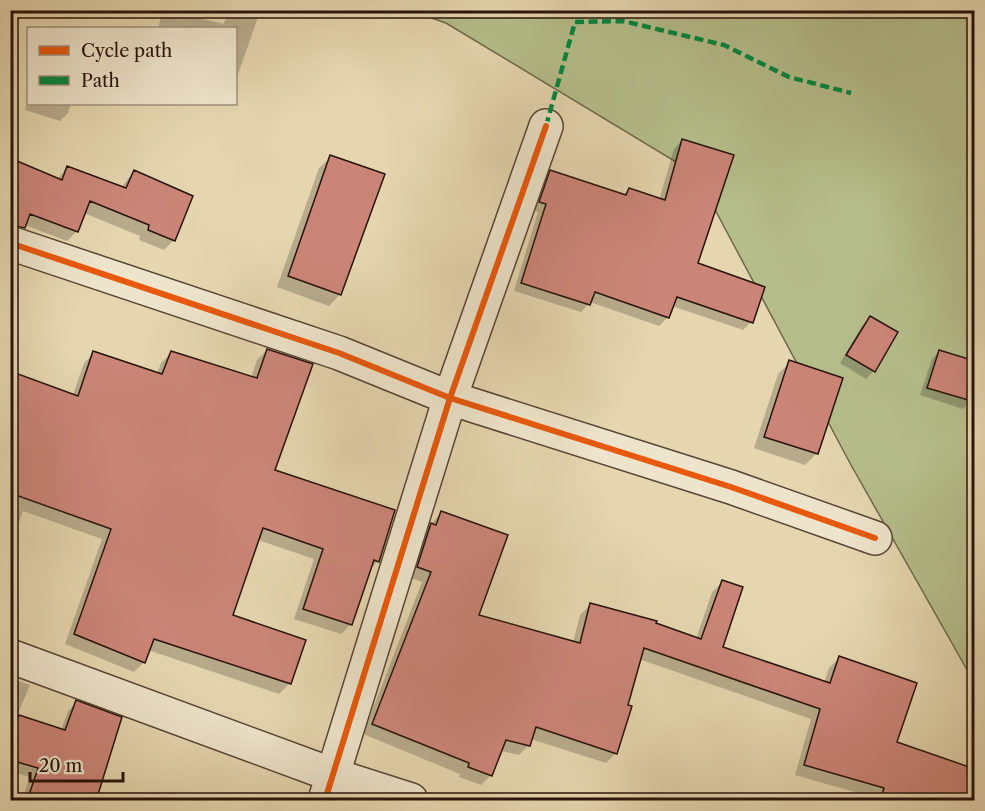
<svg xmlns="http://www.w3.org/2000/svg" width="985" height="811" font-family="'Libre Caslon Text',serif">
  <rect width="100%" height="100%" fill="#e5d6af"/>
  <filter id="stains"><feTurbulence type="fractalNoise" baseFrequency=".00333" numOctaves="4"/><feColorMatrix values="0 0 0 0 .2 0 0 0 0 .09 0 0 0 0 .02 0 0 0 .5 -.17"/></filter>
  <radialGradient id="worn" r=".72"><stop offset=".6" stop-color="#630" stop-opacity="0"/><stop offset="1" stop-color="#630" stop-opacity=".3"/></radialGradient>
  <path fill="#b5be8b" stroke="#6e684b" stroke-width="1.5" d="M412 11H974V682L851 465 696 174 446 23Z"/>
  <path fill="#0003" d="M168 10 223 24 232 10 258 17 236 80V28H158L161 17Z
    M28 98V104H71L68 113 60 121 25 110Z
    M682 140 696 264 751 322 743 330 672 306 668 317 659 326 590 302 581 312 514 291 538 212 532 210 542 180 551 171 623 195 629 189 659 200 674 149Z
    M331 157 340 294 329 306 277 287 319 168Z
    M10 159 57 179 68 167 121 188 134 171 191 197 174 240 164 250 139 240 140 236 84 213 77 231 67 241 25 225 14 238 10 237Z
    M870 318 896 333 873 371 866 379 840 363 862 326Z
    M267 350 273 471 378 561 369 571 351 624 341 634 294 619 314 559 258 540 231 616 304 641 289 684 279 694 148 650 144 662 134 672 65 644 102 539 23 511 10 548V373L73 395 84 363 94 353 157 374 161 363 171 353 251 378 257 360Z
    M939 351 971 401 963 409 920 395 932 359Z
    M790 362 817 453 805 465 754 448 778 374Z
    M441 513 477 616 573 643 580 615 590 605 696 639 712 592 723 582 721 648 824 683 829 668 839 658 895 743 972 800H874L875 798 795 775 811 719 639 659 616 753 606 763 531 739 529 745 519 755 501 751 491 775 481 785 459 777 460 774 363 734 422 582 408 577 421 535Z
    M10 678 30 685 17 716 61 730 68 711 77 702 94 800H22L30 777 10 771Z"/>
  <path fill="#cb8578" stroke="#28130b" stroke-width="1.5" d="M682 139 734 155 698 263 765 287 753 323 677 297 669 318 595 292 590 305 521 283 546 204 539 202 550 170 626 195 629 188 665 200Z
    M330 155 385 174 341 295 288 276Z
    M10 158 62 180 67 166 126 188 134 170 193 196 175 241 148 230 149 225 90 201 78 232 30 214 25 228 10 225Z
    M870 316 898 332 875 372 846 355Z
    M267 349 313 364 275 470 395 510 379 562 374 560 352 625 303 609 323 549 263 528 233 615 306 640 291 684 154 639 145 663 74 634 111 529 10 493V371L78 396 93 351 162 374 171 351 257 378Z
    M939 350 975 361V402L927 388Z
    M789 360 843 378 818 454 764 437Z
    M441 511 508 535 479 615 580 643 590 603 657 621 656 623 701 639 722 580 743 587 723 647 830 683 839 656 917 683 897 742 975 769V801H880L884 788 804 765 820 709 644 648 628 705 632 706 617 754 536 727 530 746 506 740 492 776 468 767 469 763 372 724 431 572 417 567 431 523 436 525Z
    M76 700 122 717 96 801H27L38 768 10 760V741L19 715 65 730Z"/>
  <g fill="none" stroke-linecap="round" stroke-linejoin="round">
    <g stroke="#574434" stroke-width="36">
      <path id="minor" d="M10 243 339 353 450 398 731 487 875 538
        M10 656 333 775 411 800
        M325 800 450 398 546 126"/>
    </g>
    <use href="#minor" stroke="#eee4cb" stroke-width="33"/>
    <path stroke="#00873e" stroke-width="4.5" stroke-dasharray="9 4.5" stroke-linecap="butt" d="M546 126 575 22 623 21 724 45 789 77 851 93"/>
    <g stroke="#eee4cb" stroke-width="10">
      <path id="cycleway" d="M10 243 339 353 450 398 731 487 875 538
        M325 800 450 398 546 126"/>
    </g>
    <use href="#cycleway" stroke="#e8590c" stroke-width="6"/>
  </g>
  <rect width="985" height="811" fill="none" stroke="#e5d6af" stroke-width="36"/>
  <rect x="12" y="12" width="961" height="787" fill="none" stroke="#28130b" stroke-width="3"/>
  <rect x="18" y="18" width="949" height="775" fill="none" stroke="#28130b" stroke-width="1.5"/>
  <rect x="27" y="27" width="210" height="78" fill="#eee4cb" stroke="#9f907e" stroke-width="1.5"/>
  <rect x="39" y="46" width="30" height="9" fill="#e8590c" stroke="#9f907e" stroke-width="1.5"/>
  <text x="81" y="57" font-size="18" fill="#28130b">Cycle path</text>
  <rect x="39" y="76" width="30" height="9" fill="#00873e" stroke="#9f907e" stroke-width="1.5"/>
  <text x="81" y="87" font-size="18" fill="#28130b">Path</text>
  <path d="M30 772v9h93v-9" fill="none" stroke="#28130b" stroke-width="3"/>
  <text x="39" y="772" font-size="18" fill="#28130b" stroke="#eee4cb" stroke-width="4.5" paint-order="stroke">20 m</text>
  <rect width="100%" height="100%" filter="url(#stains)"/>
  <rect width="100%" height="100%" fill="url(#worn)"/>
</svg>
